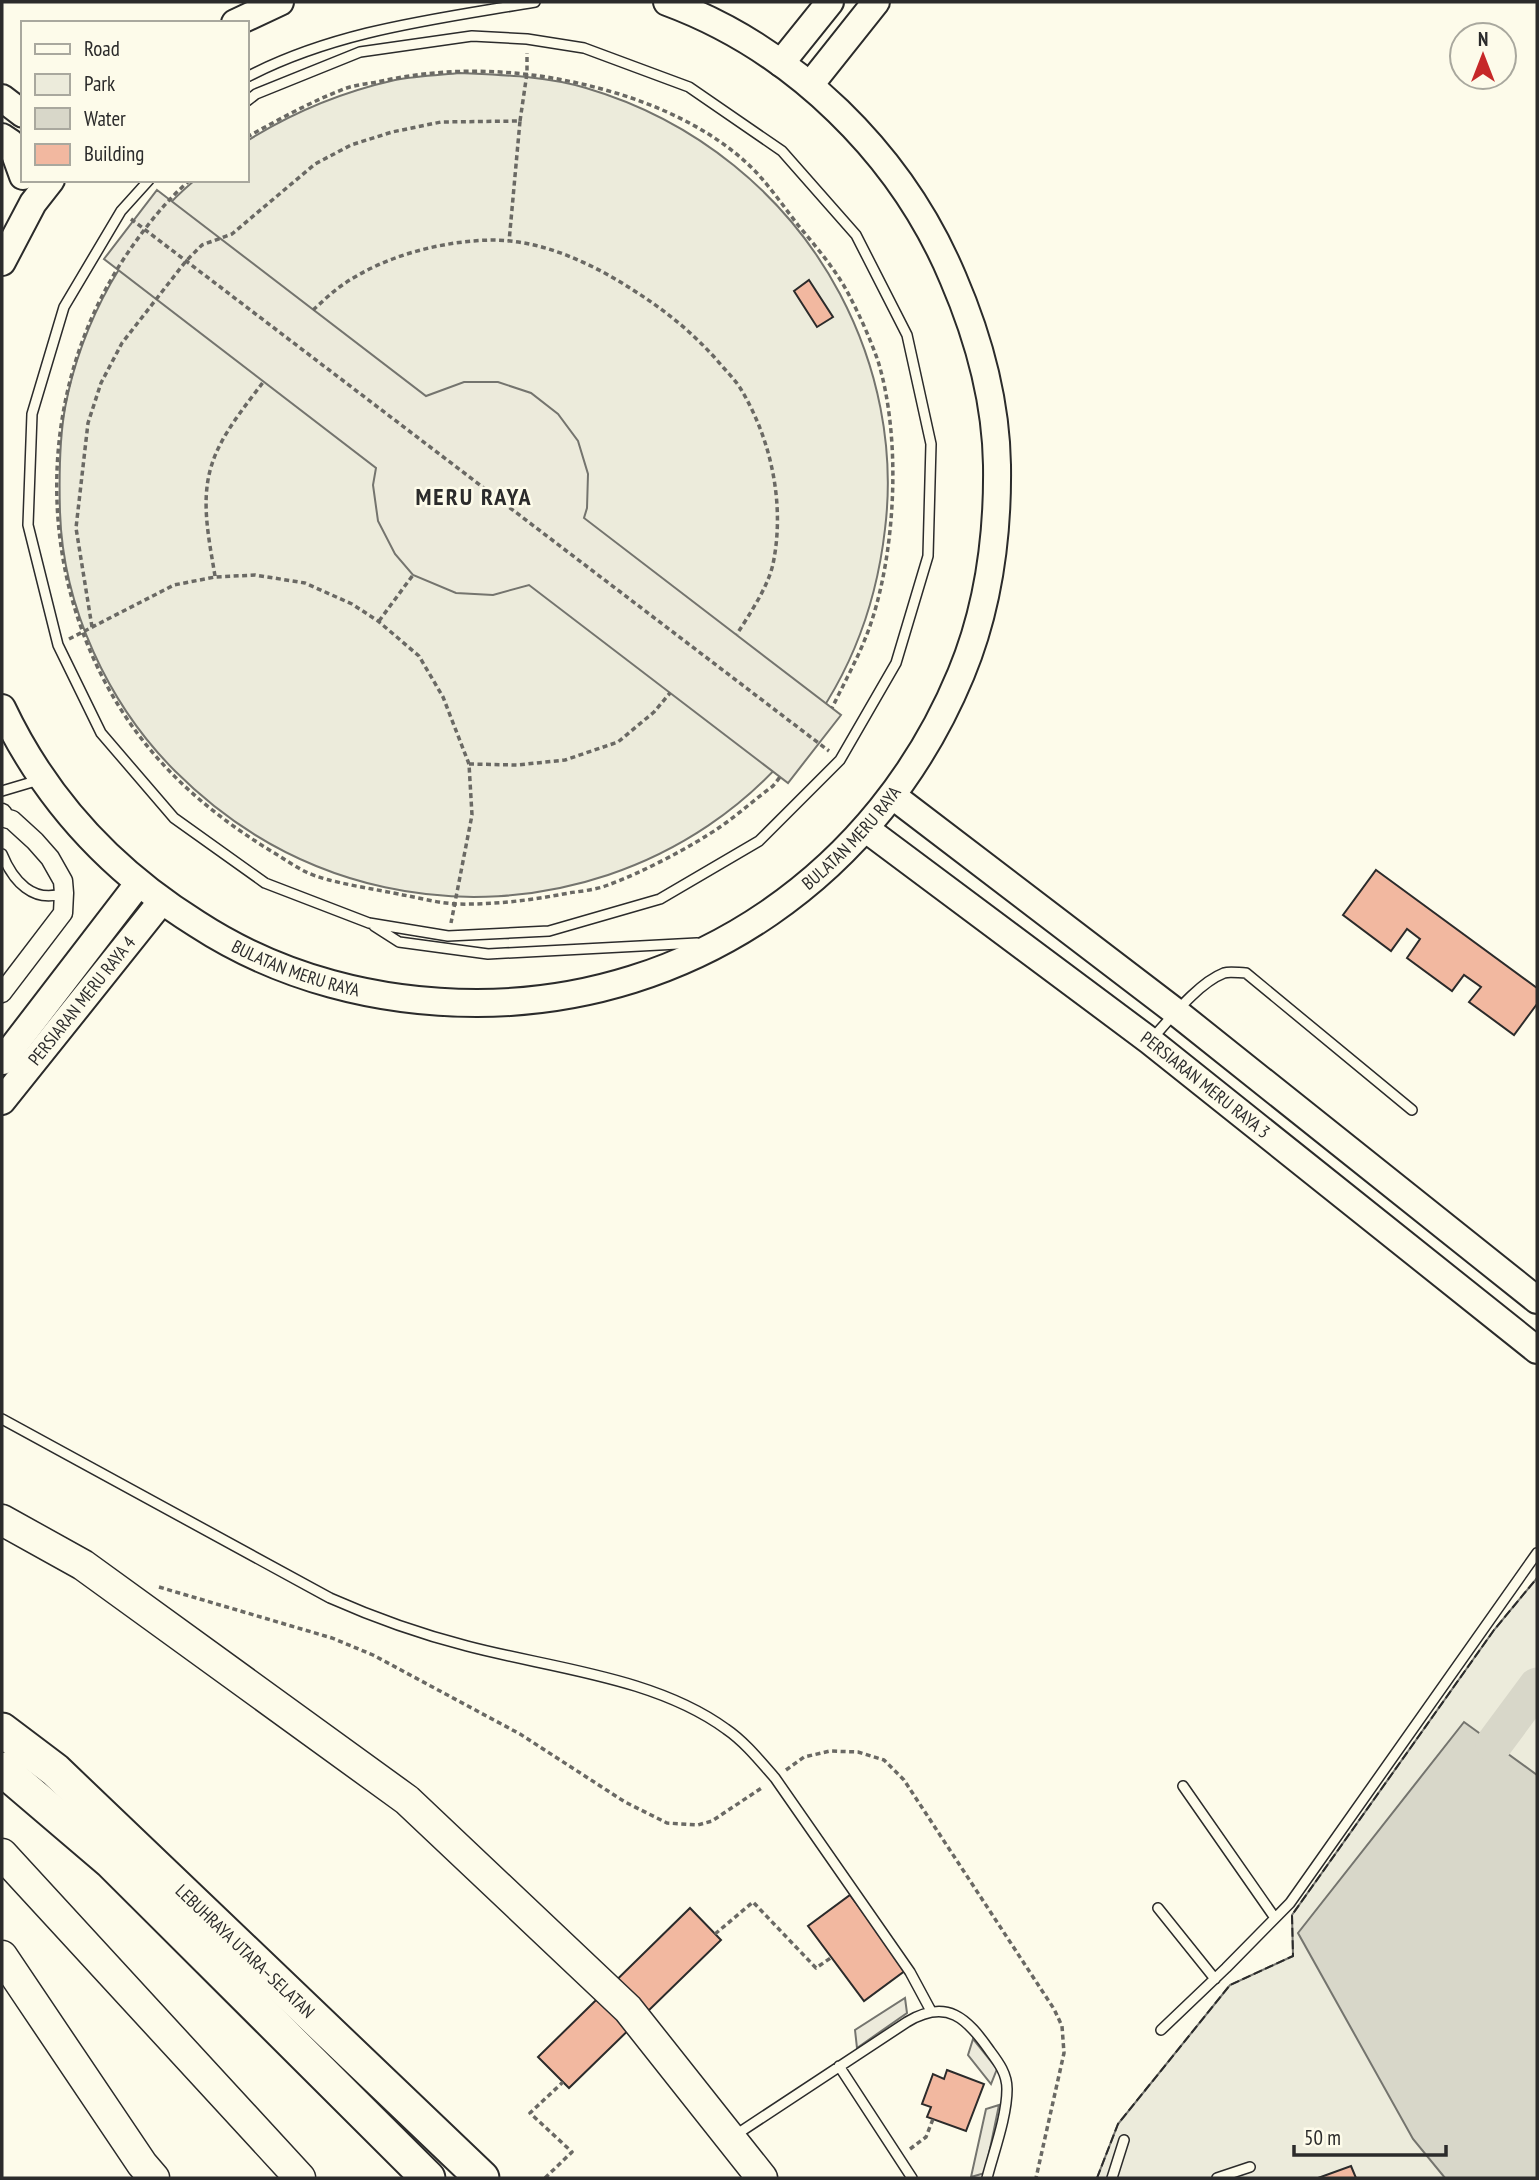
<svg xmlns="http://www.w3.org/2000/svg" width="1539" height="2180" font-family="'PT Sans Narrow',sans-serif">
  <rect width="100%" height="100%" fill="#fdfbea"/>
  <path fill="#ecebdb" stroke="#74746e" stroke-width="2" d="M460 73C502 75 545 76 586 88 695 120 787 194 840 294 878 366 895 448 885 529 845 881 423 1019 175 771 108 704 63 607 60 512 59 477 59 442 65 408 81 323 128 236 195 180H247V141C293 112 342 92 395 80 416 76 439 75 460 73Z
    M1537 1578V2178H1097L1118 2124 1230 1985 1293 1956 1292 1915 1494 1630Z"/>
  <path fill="#eceadb" stroke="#74746e" stroke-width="2" d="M157 190 426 396 464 382H498L531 393 558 414 578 441 588 474 587 508 584 518 841 715 788 783 529 585 493 595 456 593 413 575 395 554 378 521 373 485 376 468 104 259Z
    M905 1998 907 2013 857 2048 855 2030Z
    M973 2039 997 2069 991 2084 968 2055Z
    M999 2105 985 2173 971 2177 986 2109Z"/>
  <path fill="#d8d7c9" stroke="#74746e" stroke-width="2" d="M1464 1722 1537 1775V2178H1445L1413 2139 1298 1933Z"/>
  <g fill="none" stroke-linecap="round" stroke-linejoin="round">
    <path stroke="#d8d7c9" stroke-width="37" d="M1494 1744 1537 1686"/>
  </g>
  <path fill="#f2b8a0" stroke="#2b2b2b" stroke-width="2" d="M809 280 833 317 817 327 794 291Z
    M1376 870 1537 988V1004L1514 1035 1469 1002 1481 987 1464 975 1452 991 1407 958 1420 939 1407 929 1391 951 1343 915Z
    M850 1895 906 1970 864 2001 808 1926Z
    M690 1908 721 1940 569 2088 538 2057Z
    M947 2070 984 2084 966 2131 927 2117 931 2107 922 2104 933 2074 944 2079Z
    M1351 2166 1356 2178H1318Z"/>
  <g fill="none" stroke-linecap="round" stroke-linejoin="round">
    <g stroke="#2b2b2b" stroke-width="12">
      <path id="lane" d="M247 77C337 30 437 19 535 2
        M149 180 121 211 64 307 32 414 28 525 58 645 101 733 174 818 265 883 369 923 448 936 549 931 660 899 759 841 840 760 896 663 928 556 931 444 907 335 856 235 782 151 689 87 584 48 527 39 472 36 360 52 256 94 247 101
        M2 791 39 780
        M2 854C13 881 33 904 64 893
        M374 926 399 942 488 954 697 943
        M1151 1040C1170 1019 1198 983 1224 973 1230 971 1239 973 1246 973L1412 1110
        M2 1419 330 1598C375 1618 420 1634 467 1646 550 1668 655 1677 726 1729 745 1742 760 1761 775 1778L910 1972 931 2011
        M1183 1786 1275 1918
        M1158 1908 1215 1979
        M1161 2030 1226 1968 1290 1903 1537 1553
        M839 2066 912 2178
        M734 2136 907 2022C947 1998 967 2018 990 2051 999 2063 1007 2074 1007 2089 1007 2116 994 2151 987 2178
        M1112 2178 1124 2140
        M1217 2178 1250 2167"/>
    </g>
    <g stroke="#2b2b2b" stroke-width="21">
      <path id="street" d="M2 813 5 818 12 820 35 841 50 858 63 881 64 893 63 913 2 993"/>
    </g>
    <g stroke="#2b2b2b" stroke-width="30">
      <g id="secondary">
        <path d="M235 23 280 2"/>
        <path d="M781 63 830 2"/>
        <path d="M810 85 876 2"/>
        <path d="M2 98 23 114"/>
        <path d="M2 137 11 143 23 176"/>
        <path d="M2 262 33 203 51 180"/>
        <path id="s1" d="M2 708C45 799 112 871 197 924 280 978 378 1003 477 1003 693 1003 879 872 961 674 988 609 998 535 997 465 996 400 978 336 953 278 901 154 794 49 667 2"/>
        <path d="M893 796 1176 1012 1537 1300"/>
        <path id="s2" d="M866 829 1150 1041 1537 1350"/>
        <path d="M2 1061 138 884"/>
        <path id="s3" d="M2 1101 161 902"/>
      </g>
    </g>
    <g stroke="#2b2b2b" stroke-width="33">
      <path id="primary" d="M2 1520 83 1565 407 1800 628 2009 762 2178
        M2 1854 300 2178
        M2 1956 142 2164 154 2178"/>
    </g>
    <g stroke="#2b2b2b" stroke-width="37">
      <g id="highway">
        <path id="s4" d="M2 1730 55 1770 482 2178"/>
        <path d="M2 1769 111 1862 428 2178"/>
      </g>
    </g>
    <path stroke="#6a6964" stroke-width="3.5" stroke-dasharray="5 3.5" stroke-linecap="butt" d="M520 121 527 73V53
      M247 137C278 120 310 102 344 89 354 85 366 84 377 82 438 68 502 68 563 80 631 93 706 121 755 171 771 188 784 207 798 225 817 248 838 272 851 299 861 318 871 341 878 361 901 436 896 546 872 620 862 651 846 679 832 708
      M190 180C166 201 147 225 129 251 42 377 33 546 105 682 144 756 201 808 271 851 283 858 294 866 306 872 329 883 376 889 403 895 420 898 438 903 456 904 494 905 532 900 569 893 581 891 596 890 608 885 641 873 691 847 720 827 739 814 755 799 773 786L780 777
      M131 219 829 751
      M313 310C322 302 331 293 341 286 383 256 441 241 492 240 541 240 589 262 630 288 665 310 695 334 722 366 729 374 737 382 742 391 772 442 785 506 773 564 768 587 749 615 737 634
      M215 576C209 539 200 500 212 464 221 435 246 405 264 381
      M379 621 413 575
      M92 627 76 528 88 423 101 383 122 343 186 261 202 245 232 234 315 164 351 145 392 132 441 122 520 121 509 242
      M69 639 174 585 215 577 255 575 305 583 352 604 378 621 419 656 443 697 469 764 472 815 451 923
      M469 764 517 765 565 760 618 742 654 712 670 693
      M159 1587 332 1638 373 1655 520 1734 625 1802 667 1823 698 1825 712 1821 763 1787
      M786 1770 804 1757 830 1751 858 1752 884 1760 904 1780 1054 2009 1062 2026 1064 2053 1036 2178
      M715 1934 753 1902 816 1968 832 1957
      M910 2149 926 2137 933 2119
      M545 2178 572 2152 530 2113 563 2082"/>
    <use href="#lane" stroke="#fdfbea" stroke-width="9"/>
    <use href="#street" stroke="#fdfbea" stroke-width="18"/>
    <use href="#secondary" stroke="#fdfbea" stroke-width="26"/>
    <use href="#primary" stroke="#fdfbea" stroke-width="30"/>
    <use href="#highway" stroke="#fdfbea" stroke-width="33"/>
    <path stroke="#2b2b2b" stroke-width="2" stroke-dasharray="9 3.5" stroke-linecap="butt" d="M1097 2178 1118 2124 1230 1985 1293 1956 1292 1915 1494 1630 1537 1578"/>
  </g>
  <g text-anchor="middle" stroke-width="5" stroke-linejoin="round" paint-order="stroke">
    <g font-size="18" fill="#2b2b2b" stroke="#fdfbea">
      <text dy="6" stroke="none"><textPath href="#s1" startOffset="1012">BULATAN MERU RAYA</textPath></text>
      <text dy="6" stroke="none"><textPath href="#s1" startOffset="404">BULATAN MERU RAYA</textPath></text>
      <text dy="6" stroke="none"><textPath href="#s3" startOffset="128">PERSIARAN MERU RAYA 4</textPath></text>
      <text dy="6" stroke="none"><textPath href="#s2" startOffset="425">PERSIARAN MERU RAYA 3</textPath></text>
      <text dy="6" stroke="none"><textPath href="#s4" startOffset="329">LEBUHRAYA UTARA–SELATAN</textPath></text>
    </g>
    <g font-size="24" font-weight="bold" letter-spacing="2" fill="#2b2b2b" stroke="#fdfbea">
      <text x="474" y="505">MERU RAYA</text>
    </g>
  </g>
  <rect width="1539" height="2180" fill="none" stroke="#2b2b2b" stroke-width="7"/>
  <rect x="21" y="21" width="228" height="161" fill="#fdfbea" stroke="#a9a89e" stroke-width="2"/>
  <rect x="35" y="44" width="35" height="10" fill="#fdfbea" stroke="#a9a89e" stroke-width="2"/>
  <text x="84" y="56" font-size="21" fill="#2b2b2b">Road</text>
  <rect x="35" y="74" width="35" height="21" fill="#ecebdb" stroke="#a9a89e" stroke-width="2"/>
  <text x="84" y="91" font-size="21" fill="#2b2b2b">Park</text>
  <rect x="35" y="108" width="35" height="21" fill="#d8d7c9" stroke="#a9a89e" stroke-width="2"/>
  <text x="84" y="126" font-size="21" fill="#2b2b2b">Water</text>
  <rect x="35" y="144" width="35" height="21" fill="#f2b8a0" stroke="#a9a89e" stroke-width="2"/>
  <text x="84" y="161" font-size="21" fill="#2b2b2b">Building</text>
  <g transform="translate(1483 56)"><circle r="33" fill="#fdfbea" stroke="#a9a89e" stroke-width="2"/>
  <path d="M0-5L12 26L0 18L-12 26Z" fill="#c62828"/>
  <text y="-10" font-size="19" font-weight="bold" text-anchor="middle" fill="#2b2b2b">N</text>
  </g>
  <path d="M1294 2145v10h152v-10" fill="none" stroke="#2b2b2b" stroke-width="3.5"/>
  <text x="1304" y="2145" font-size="21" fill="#2b2b2b" stroke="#fdfbea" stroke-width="5" paint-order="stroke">50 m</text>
</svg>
